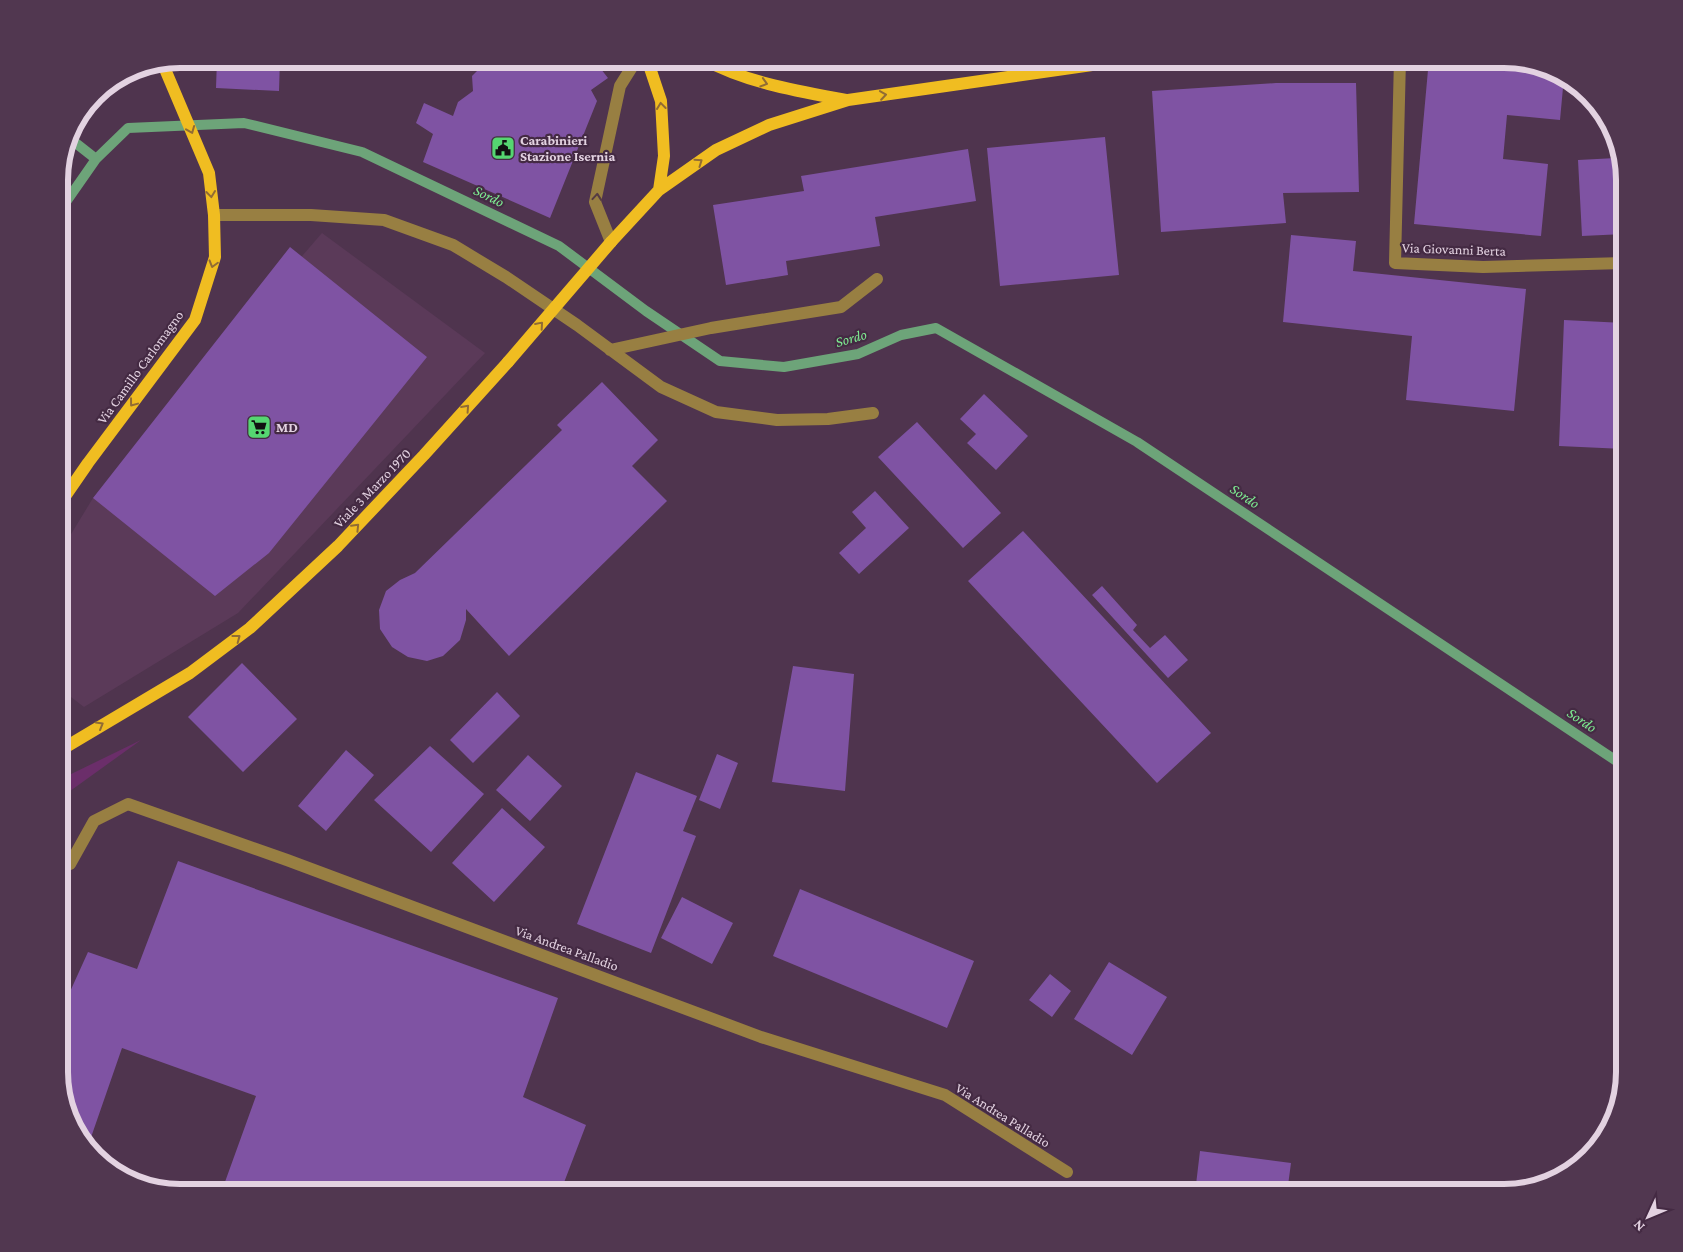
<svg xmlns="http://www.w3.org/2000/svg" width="1683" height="1252" font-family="'Crimson Pro',serif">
  <rect width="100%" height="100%" fill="#4f344e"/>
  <path fill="#5b3a59" d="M322 233 485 353 238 613 84 707 59 688V554L93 498Z"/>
  <path fill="#6b2e6a" d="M141 740 59 799V782L65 777Z"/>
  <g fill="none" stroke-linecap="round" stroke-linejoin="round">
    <path stroke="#6da479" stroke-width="10" d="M68 137 96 159
      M59 212 96 159 128 128 244 123 362 152 559 246 646 311 720 361 784 367 858 354 901 335 936 328 1137 442 1624 766"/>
  </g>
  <path fill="#7f53a3" d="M217 59H280L279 91 216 88Z
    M487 59H593L608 78 591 90 597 101 550 218 423 162 433 134 416 123 424 103 453 116 458 102 473 91 472 76 488 60Z
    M1429 59H1504L1543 65 1564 77 1560 120 1507 115 1503 159 1548 164 1541 236 1414 224Z
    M1276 83H1356L1359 192 1283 193 1286 223 1161 232 1152 91Z
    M1105 137 1119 275 1000 286 987 148Z
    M1617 147 1624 179V234L1582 236 1578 160 1616 158Z
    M968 149 976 201 875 217 880 246 786 261 788 275 726 285 713 205 804 191 801 176Z
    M1291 235 1356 241 1353 271 1526 289 1514 411 1406 400 1412 336 1283 322Z
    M290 247 427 357 269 553 215 596 93 498Z
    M1564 320 1624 323V449L1559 446Z
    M602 382 658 440 632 466 667 501 509 656 466 609V620L460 640 443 656 427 661 408 657 392 647 380 629 379 610 386 591 400 580 415 573 562 430 557 425Z
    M984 394 1028 436 996 470 967 443 976 434 960 419Z
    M917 422 1001 513 963 548 878 457Z
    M875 491 909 528 859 574 839 553 866 528 852 512Z
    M1023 531 1211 733 1157 783 968 581Z
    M1102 586 1137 625 1133 630 1150 648 1165 635 1188 660 1168 678 1092 595Z
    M242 663 297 719 243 772 188 717Z
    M793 666 854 674 845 791 772 782Z
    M497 692 520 716 473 763 450 740Z
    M430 746 484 794 431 852 374 800Z
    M346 750 374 775 326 831 298 806Z
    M717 754 738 763 720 809 699 800Z
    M528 755 562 786 530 821 496 790Z
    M636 772 697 796 683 831 696 836 651 953 577 924Z
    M502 808 545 847 494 902 452 863Z
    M178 861 558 998 523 1097 586 1125 560 1193H353L343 1190 342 1193H221L256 1096 122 1048 88 1146 71 1126 59 1080 61 1066 59 1064V1016L88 952 137 969Z
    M800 889 974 961 947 1028 773 956Z
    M682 897 733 923 712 964 661 938Z
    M1109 962 1167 997 1132 1055 1074 1019Z
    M1050 974 1071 991 1052 1017 1029 1000Z
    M1200 1151 1291 1163 1287 1193H1195Z"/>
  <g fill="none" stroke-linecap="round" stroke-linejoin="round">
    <path stroke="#987f42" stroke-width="12" d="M1400 59 1395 263 1483 267 1624 263
      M214 215H311L384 220 453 245 506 277 577 325 661 387 716 412 777 420 828 419 873 413
      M611 242 595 202 620 86 637 59
      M610 350 711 328 841 307 877 279
      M70 864 94 821 128 804 287 860 761 1037 945 1095 1067 1172"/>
    <path stroke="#f0bd21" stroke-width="12" d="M647 59 661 101 664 156 659 190
      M703 59C747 83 797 91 846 100
      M611 242 659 190 716 150 769 125 848 100 1134 59
      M59 505 88 463 195 320 215 257 214 215 209 173 162 62
      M59 751 190 673 250 628 338 546 424 455 508 362"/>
    <path stroke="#f0bd21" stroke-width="12" d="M508 362 611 242"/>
  </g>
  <defs><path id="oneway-chevron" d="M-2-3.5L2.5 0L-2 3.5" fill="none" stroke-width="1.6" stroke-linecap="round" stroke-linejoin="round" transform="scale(1.25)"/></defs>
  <g stroke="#916c34">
    <use href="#oneway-chevron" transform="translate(764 83) rotate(17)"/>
    <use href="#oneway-chevron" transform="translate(883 95) rotate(-8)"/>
    <use href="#oneway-chevron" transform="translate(661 106) rotate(-97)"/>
    <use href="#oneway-chevron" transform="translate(191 130) rotate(68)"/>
    <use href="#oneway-chevron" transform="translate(699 162) rotate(-35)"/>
    <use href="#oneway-chevron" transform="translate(211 194) rotate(83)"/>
    <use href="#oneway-chevron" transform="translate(213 264) rotate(106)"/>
    <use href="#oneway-chevron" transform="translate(540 325) rotate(-49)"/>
    <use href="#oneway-chevron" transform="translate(133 403) rotate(127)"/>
    <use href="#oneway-chevron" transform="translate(466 408) rotate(-48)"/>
    <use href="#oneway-chevron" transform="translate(356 527) rotate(-46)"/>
    <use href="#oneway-chevron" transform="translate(237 638) rotate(-37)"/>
    <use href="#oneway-chevron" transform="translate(100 725) rotate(-30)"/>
  </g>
  <use stroke="#553b43" href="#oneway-chevron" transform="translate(597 197) rotate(-85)"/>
  <defs>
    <g id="civic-square" transform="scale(1.25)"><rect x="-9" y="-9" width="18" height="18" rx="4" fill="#55d671" stroke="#442a43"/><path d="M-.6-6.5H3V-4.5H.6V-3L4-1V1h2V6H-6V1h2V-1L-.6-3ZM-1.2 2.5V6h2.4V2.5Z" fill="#111"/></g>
    <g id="supermarket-square" transform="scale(1.25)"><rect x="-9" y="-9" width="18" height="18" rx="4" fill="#55d671" stroke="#442a43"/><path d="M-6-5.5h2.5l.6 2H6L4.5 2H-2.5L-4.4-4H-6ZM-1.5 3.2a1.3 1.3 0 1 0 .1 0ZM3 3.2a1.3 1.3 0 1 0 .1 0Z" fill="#111"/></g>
  </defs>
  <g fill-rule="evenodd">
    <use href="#civic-square" x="503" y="148"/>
    <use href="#supermarket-square" x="259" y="427"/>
  </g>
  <g text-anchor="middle" stroke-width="4.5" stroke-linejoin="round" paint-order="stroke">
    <g font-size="14" font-weight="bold" fill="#e3d2e1" stroke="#442a43" text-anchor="start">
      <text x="520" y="145">Carabinieri<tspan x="520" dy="16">Stazione Isernia</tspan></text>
      <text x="276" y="432">MD</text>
    </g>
    <g font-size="14" fill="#e3d2e1" stroke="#442a43">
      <text transform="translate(1454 249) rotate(2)" y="5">Via Giovanni Berta</text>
      <text transform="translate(140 367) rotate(-54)" y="5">Via Camillo Carlomagno</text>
      <text transform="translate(372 488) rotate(-46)" y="5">Viale 3 Marzo 1970</text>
      <text transform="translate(567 948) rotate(20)" y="5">Via Andrea Palladio</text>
      <text transform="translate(1003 1115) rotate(32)" y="5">Via Andrea Palladio</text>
    </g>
    <g font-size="15" font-style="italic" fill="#7eeb91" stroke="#442a43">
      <text transform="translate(489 196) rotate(26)" y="5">Sordo</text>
      <text transform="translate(851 338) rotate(-16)" y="5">Sordo</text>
      <text transform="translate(1245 496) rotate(34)" y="5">Sordo</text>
      <text transform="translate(1582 720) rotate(34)" y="5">Sordo</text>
    </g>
  </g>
  <path d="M0 0H1683V1252H0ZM180 68H1504A112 112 0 0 1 1616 180V1072A112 112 0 0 1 1504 1184H180A112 112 0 0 1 68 1072V180A112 112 0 0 1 180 68Z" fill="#513750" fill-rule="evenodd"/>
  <path fill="none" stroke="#e3d2e1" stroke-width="6" d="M180 68H1504A112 112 0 0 1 1616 180V1072A112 112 0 0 1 1504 1184H180A112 112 0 0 1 68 1072V180A112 112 0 0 1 180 68Z"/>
  <g transform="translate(1648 1217) rotate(226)" stroke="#442a43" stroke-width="4" paint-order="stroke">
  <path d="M0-4L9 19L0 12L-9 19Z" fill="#e3d2e1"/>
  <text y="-8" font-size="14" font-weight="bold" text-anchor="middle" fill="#e3d2e1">N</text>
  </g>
</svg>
